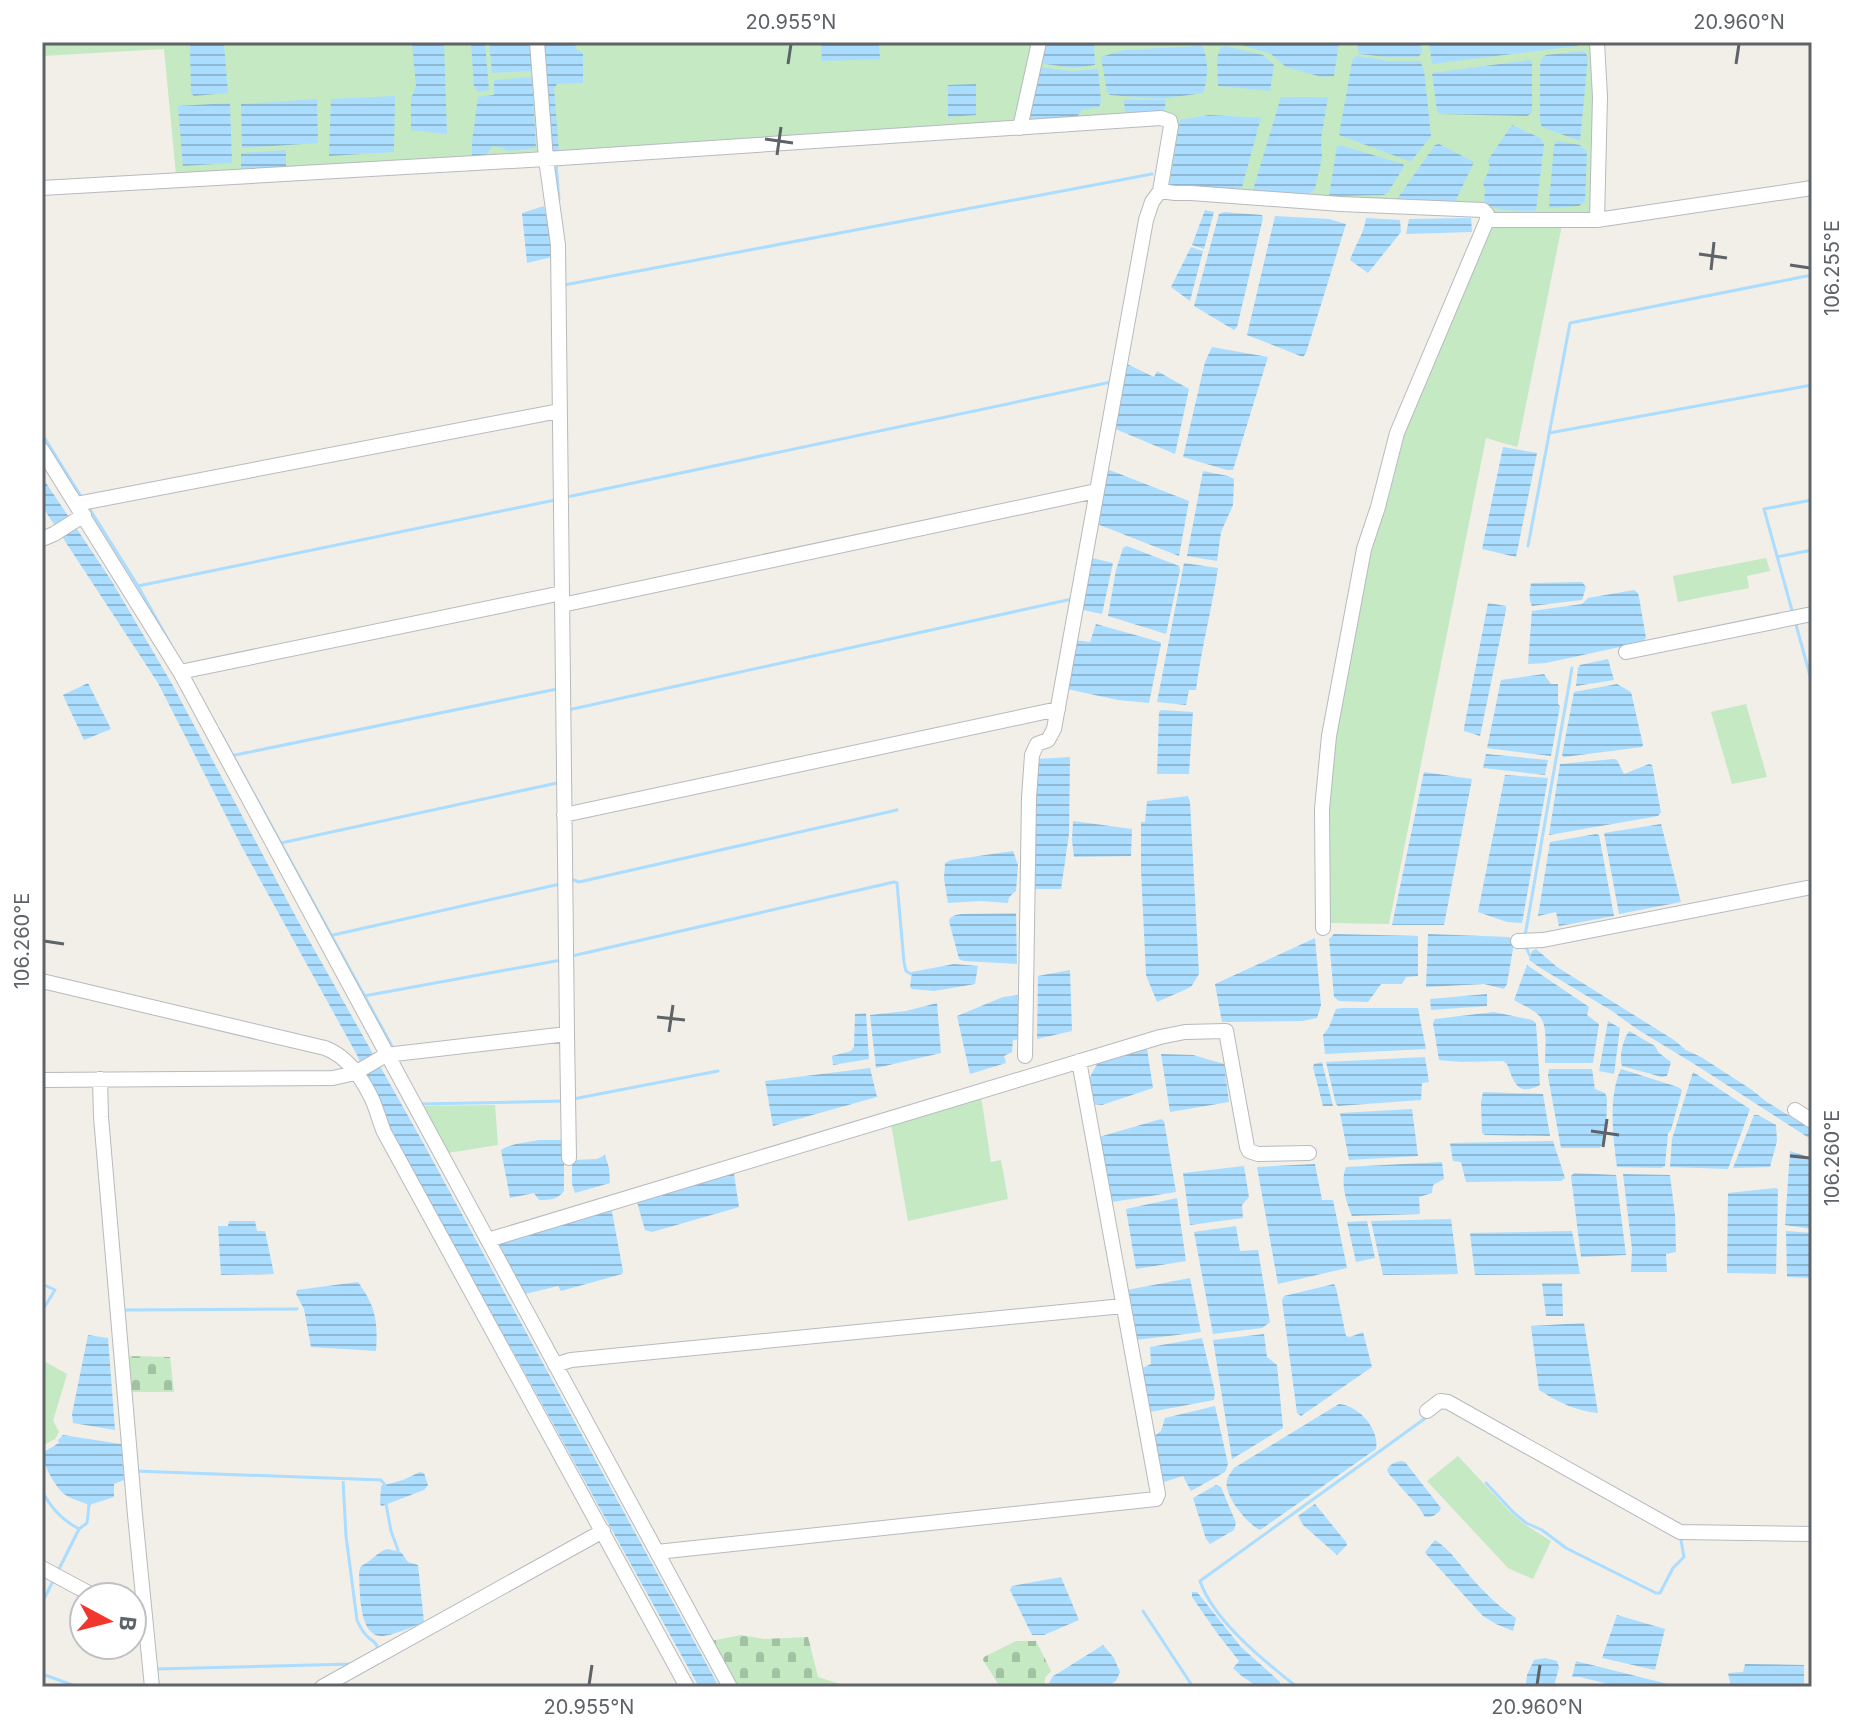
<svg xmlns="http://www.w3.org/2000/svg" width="1854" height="1729" font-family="Inter,sans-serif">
  <defs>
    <pattern id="cemetery-stones" width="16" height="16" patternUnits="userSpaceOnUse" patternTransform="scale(2)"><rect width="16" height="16" fill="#c4e9c3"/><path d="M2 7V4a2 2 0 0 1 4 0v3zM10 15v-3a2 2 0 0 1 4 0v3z" fill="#a2c0a2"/></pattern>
    <pattern id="water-rules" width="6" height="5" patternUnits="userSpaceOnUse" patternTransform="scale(2)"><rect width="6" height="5" fill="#adf"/><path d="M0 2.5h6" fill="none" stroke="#8eb7d2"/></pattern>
  </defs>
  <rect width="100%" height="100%" fill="#f1efe7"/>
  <path fill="#c4e9c3" d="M42 42H532L541 155 176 175 164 49 42 56Z
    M540 42H1035L1018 124 549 155Z
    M1042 42H1594L1596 87 1590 216H1497L1164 189 1175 122H1031L1027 119Z
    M1493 224 1562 225 1518 444 1517 447 1486 438 1389 924 1330 923 1328 821 1335 743 1372 547 1388 500 1407 426Z
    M1766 558 1770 571 1747 576 1749 588 1678 602 1673 576Z
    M1746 704 1767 777 1732 784 1711 712Z
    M981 1096 991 1162 1001 1160 1008 1199 908 1221 891 1124Z
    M495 1105 498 1145 448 1153 424 1106Z
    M42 1360 67 1374 53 1421 59 1432 55 1439 42 1446Z
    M1458 1456 1511 1513 1524 1524 1551 1541 1533 1579 1508 1568 1427 1481Z"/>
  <path fill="url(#cemetery-stones)" d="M127 1356 170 1357 174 1392H130Z
    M741 1635 764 1639 808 1637 818 1677 849 1687H736L711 1641Z
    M1016 1641H1036L1051 1671 1045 1678 1044 1687H1000L983 1660 984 1657Z"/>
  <path fill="url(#water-rules)" d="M190 42H226L224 45 228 93 194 96 191 93Z
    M412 42H444L447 134 411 130V99L416 86Z
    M471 42H485L489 90 478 92 474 86Z
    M489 42H530L532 71 492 73Z
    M543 42H575L576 49 583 53V83L557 84 554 89 559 152 551 153Z
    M821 42H879L880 59 822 61Z
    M1045 42H1094L1095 65 1074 68 1039 63Z
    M1232 42H1339L1334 76 1322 77 1286 67 1271 54Z
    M1357 42H1420L1422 53 1418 57H1387L1359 54Z
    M1429 42H1583L1577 46 1432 64Z
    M1202 46C1209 58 1208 80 1203 93L1160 99 1110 95 1107 92 1101 57 1124 50Z
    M1225 46 1263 55 1274 65 1270 91 1218 86 1217 58 1221 47Z
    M1584 51 1588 57 1580 141 1542 127 1540 122V66L1541 59 1546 55Z
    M1358 56 1389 61H1420L1424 70 1431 136 1412 160 1409 161 1339 135 1352 62 1354 57Z
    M1530 60 1532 63V113L1527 116 1440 114 1437 111 1432 73Z
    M1039 67 1072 71 1098 69 1101 101 1099 107 1082 110 1077 117 1032 120 1030 116Z
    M532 77 536 148 508 151 501 147 492 146 486 156H472V142L478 97 494 95V80Z
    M976 84V115L948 117V85Z
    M395 96 394 152 329 156 331 99Z
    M1281 97H1328L1321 139 1322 158 1315 189 1308 194 1253 190Z
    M317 99 318 143 242 148 241 104Z
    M1125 100H1166L1164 113 1129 116 1125 112 1124 101Z
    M230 103 232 163 183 166 178 106Z
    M1209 115 1261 118 1242 187 1236 191 1169 187 1180 120Z
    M1512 125 1540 138 1544 144 1536 211C1519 210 1497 213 1484 202L1485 189 1483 183 1490 168 1488 160Z
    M1557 141 1580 145 1587 152 1585 201 1579 206 1550 208 1549 203 1554 146Z
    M1439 144 1474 162 1455 202 1397 199 1435 145Z
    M1337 146H1343L1403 164 1404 167 1388 192 1384 195 1329 196Z
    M286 150V169L241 172V153Z
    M544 206 550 234 552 257 527 263 522 213Z
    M1205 210 1214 212 1204 249 1192 245Z
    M1224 212 1262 215 1263 218 1237 327 1234 330 1194 306 1219 214Z
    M1275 216 1329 219 1346 224 1306 353 1303 357 1247 335Z
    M1366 218 1400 220 1401 232 1368 273 1350 260C1355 245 1364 234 1366 218Z
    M1471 218 1472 232 1406 234 1409 219Z
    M1191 247 1203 251 1190 301 1171 287Z
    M1212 347 1268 357 1233 470H1227L1183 457 1205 362Z
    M1127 364 1154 377 1157 371 1189 389 1175 454 1113 428Z
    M1503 447 1537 453 1516 557 1482 549Z
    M1107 469 1189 501 1179 556 1097 524Z
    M1203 471 1228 476 1234 479 1233 505 1221 532 1217 561 1187 556Z
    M42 477 111 580 172 684 297 919 421 1139 719 1687H699L383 1117 357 1055 242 847 158 683 42 506Z
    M1127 546 1179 566 1180 570 1166 634 1108 616 1116 570 1123 548Z
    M1092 558 1113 563 1102 614 1083 610Z
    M1184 563 1218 568C1212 609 1201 649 1196 690H1189L1186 705 1157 702Z
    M1582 582 1586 587 1582 600 1532 606C1528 598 1530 591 1531 583Z
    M1634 590 1638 593 1639 597 1646 638 1643 642 1546 663 1528 664 1532 611 1582 604 1588 598Z
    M1488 603 1506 606V610L1480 736 1464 731V728Z
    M1096 624 1160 642 1161 644 1149 703 1118 700 1067 689 1074 640 1090 642Z
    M1608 659 1614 680 1576 686 1578 668 1580 665Z
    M1544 674 1551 684H1558V704L1560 706 1551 756 1487 748 1501 680Z
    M88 683 111 729 84 740 63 695Z
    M1617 684 1631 692 1643 745 1642 747 1564 757 1562 755 1574 692Z
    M1161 710 1193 712 1189 774H1157L1159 712Z
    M1486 754 1548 760 1545 775 1483 768Z
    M1070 757 1069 834 1061 889H1032L1037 759Z
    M1614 759 1617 760 1624 774 1649 764 1652 765 1661 812 1658 816 1549 835 1560 764Z
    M1424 772 1472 779 1444 925H1392Z
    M1505 775 1548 778 1522 923 1507 922 1478 912Z
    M1188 796 1190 802 1199 974 1191 987 1157 1002 1146 975 1141 870V822H1145L1147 801Z
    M1073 821 1132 829 1131 856 1074 857 1072 840Z
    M1661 824 1681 902 1619 914 1604 833Z
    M1596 834 1599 835 1614 916 1559 926 1556 912 1538 916 1550 842Z
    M1013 851 1018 865 1016 891 1009 897 1008 903 981 901 948 903 944 879 945 863 951 860Z
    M1016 913 1017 964 964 961 959 959 949 921C951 915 956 915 962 914Z
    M1334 934 1418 936V976L1406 977 1402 984H1381L1368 1002 1339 1001 1334 997 1329 939Z
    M1428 934 1509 937 1514 943 1507 984 1504 989 1484 984 1426 987Z
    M1315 938 1321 1005 1317 1018 1302 1021 1222 1022 1215 984Z
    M1536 949 1557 967 1674 1040 1686 1050 1701 1057 1752 1090 1767 1102 1812 1130V1140L1699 1067 1637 1029 1612 1011 1542 969 1529 960 1532 951Z
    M954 964 978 966 975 984 934 991 912 989 910 987 912 972Z
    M1527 965 1589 1007 1587 1015 1599 1024 1593 1063H1545C1545 1050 1548 1029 1541 1018 1536 1010 1522 1005 1514 1000Z
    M1070 970 1072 1031 1037 1039 1038 976Z
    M1487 994V1006L1431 1010 1430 999Z
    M1020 995V1039L1013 1040 1012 1052 1004 1056 1006 1063 970 1074 957 1016 1003 997Z
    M937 1003 941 1053 876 1068 870 1015 906 1011Z
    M1342 1008H1418L1426 1049 1325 1054 1323 1035 1329 1027 1336 1009Z
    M1494 1012 1532 1020 1536 1023 1540 1085C1517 1097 1514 1082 1507 1064L1503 1061 1461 1062 1439 1060 1433 1023 1435 1019Z
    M866 1013 869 1059 833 1065 832 1056 851 1051 854 1047 855 1014Z
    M1608 1021 1620 1028 1614 1074 1599 1071Z
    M1629 1031 1655 1046 1659 1053 1671 1062 1667 1076 1662 1077 1622 1066C1619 1056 1623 1040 1629 1031Z
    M1147 1049 1153 1088 1102 1105 1093 1104 1088 1081 1097 1064Z
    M1161 1054 1193 1055 1224 1064 1229 1102 1170 1112Z
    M1425 1057 1429 1082 1422 1083 1421 1100 1338 1106 1336 1104 1326 1062Z
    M1322 1062 1333 1106H1323L1313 1067 1314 1064Z
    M870 1068 877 1097 773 1126 765 1081Z
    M1549 1069H1592L1595 1089 1605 1093 1607 1098 1606 1134 1600 1148H1561L1548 1076Z
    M1621 1069 1678 1087 1682 1090 1671 1130 1668 1133 1665 1166 1661 1168 1617 1167C1613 1138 1608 1096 1621 1069Z
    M1693 1072 1750 1109 1728 1169 1670 1167 1672 1139Z
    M1483 1092 1543 1094 1550 1136 1485 1135 1482 1133 1481 1102Z
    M1412 1109 1418 1156 1349 1160 1340 1113Z
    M1754 1115H1758L1776 1125 1777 1141 1770 1167 1733 1168Z
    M1161 1119 1164 1121 1176 1192 1112 1202 1099 1137Z
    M540 1140H562L564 1143V1191C557 1200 550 1200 539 1200L534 1193 510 1198 501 1150C512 1143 528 1142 540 1140Z
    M1553 1141 1565 1178 1561 1181 1466 1182 1461 1162 1453 1161 1450 1143Z
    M1790 1151 1812 1158V1229L1785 1225Z
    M605 1155 609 1168 610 1183 575 1193 572 1184V1160L597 1159Z
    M1442 1162 1444 1179 1433 1185 1432 1193 1419 1197 1420 1214 1352 1216C1346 1202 1340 1181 1346 1167Z
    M1315 1164 1322 1200H1333L1347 1268 1278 1284 1257 1167Z
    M1244 1166 1249 1197 1242 1205 1243 1218 1190 1225 1183 1173Z
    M731 1173 734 1174 739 1207 736 1208 652 1232 645 1230 637 1202Z
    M1574 1173 1616 1175 1626 1255 1581 1257 1571 1176Z
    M1623 1174 1670 1175 1675 1215 1676 1252 1666 1254 1667 1272H1631L1632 1249Z
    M1775 1188 1778 1189 1776 1274 1727 1273 1728 1193Z
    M1177 1198 1186 1261 1136 1269 1126 1209Z
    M611 1207 623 1271 622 1274 561 1291 558 1286 525 1294 499 1246V1244Z
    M1451 1219 1458 1274 1383 1275 1371 1221Z
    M229 1221H255L257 1231H265L274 1274 221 1275 218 1226H228Z
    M1367 1221 1375 1258 1356 1262 1347 1222Z
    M1236 1226 1240 1251 1258 1250 1270 1322 1262 1328 1213 1334 1194 1232Z
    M1572 1231 1580 1274 1475 1275 1470 1233Z
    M1786 1231 1812 1233V1278L1787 1277Z
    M1190 1278 1201 1332 1136 1340 1127 1290Z
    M358 1282C376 1307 378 1321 376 1351L311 1347 304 1309 296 1294 297 1290Z
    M1542 1283H1562L1563 1316H1546Z
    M1334 1284 1336 1288 1346 1336 1350 1337 1363 1332 1372 1367 1301 1416 1297 1413 1282 1300 1284 1296Z
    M1584 1323 1598 1413C1576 1411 1558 1402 1539 1390L1531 1326Z
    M1264 1334 1267 1357 1277 1365 1283 1428 1232 1459 1213 1340Z
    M88 1335 108 1338 115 1430 73 1423 72 1414Z
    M1202 1338 1215 1392 1214 1400 1150 1412 1140 1369 1151 1364 1150 1347Z
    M1339 1404C1358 1405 1380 1429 1376 1449L1260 1530C1247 1524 1223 1495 1227 1480 1227 1478 1233 1469 1234 1468Z
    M1215 1406 1228 1464 1225 1472 1191 1491 1183 1476 1164 1482 1160 1478 1153 1437 1161 1431 1165 1418Z
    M63 1435 121 1444 124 1480 114 1484V1497L89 1505C82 1502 71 1499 64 1494 55 1486 43 1465 42 1453L59 1443 58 1440Z
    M1401 1461 1405 1462 1441 1508C1439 1514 1431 1518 1425 1517L1418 1506 1389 1474 1387 1470C1390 1464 1395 1462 1401 1461Z
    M420 1472 424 1473 428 1485 424 1490 382 1506 380 1504 381 1486 403 1480Z
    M1216 1485 1221 1487 1236 1523 1234 1530 1210 1544 1206 1539 1193 1498Z
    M1315 1504 1346 1542 1347 1545 1337 1555 1303 1525 1298 1516Z
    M1435 1540C1451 1550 1463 1569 1476 1583 1488 1596 1501 1608 1516 1618L1513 1631 1496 1624 1483 1616 1427 1555 1425 1552Z
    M387 1549 401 1552 408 1562 418 1565 424 1622C414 1626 390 1637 380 1636 358 1634 360 1588 359 1572L361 1566C370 1562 379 1551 387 1549Z
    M1061 1577 1079 1620 1044 1635H1032L1012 1594 1010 1590 1012 1586Z
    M1192 1592H1197L1241 1647 1280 1682 1279 1687H1257C1249 1680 1240 1676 1233 1668L1239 1661 1217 1633 1192 1597Z
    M1617 1615 1665 1629 1655 1670 1602 1658Z
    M1103 1645 1114 1658 1120 1672 1116 1681 1105 1687H1050L1048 1685 1053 1676 1060 1672Z
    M1545 1658 1557 1661 1559 1667 1554 1687H1529L1526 1684 1527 1675 1534 1660Z
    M1576 1661 1668 1684 1681 1687H1620L1580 1677H1572Z
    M1745 1664 1804 1665V1687H1731L1728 1673 1743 1672Z"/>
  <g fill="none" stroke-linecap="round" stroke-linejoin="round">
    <path stroke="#adf" stroke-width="3" d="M556 163 559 200
      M564 285 1152 174
      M1549 433 1812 385
      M42 434 82 498
      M567 497 1111 382
      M89 508 138 586 171 645
      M1528 546 1570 323 1812 275
      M1777 557 1812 550
      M138 586 555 500
      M1793 614 1764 509 1812 500
      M1795 621 1812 683
      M568 710 1072 599
      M220 732 393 1048
      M235 755 557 689
      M281 843 557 783
      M571 879 579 882 897 810
      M333 935 560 884
      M1525 936 1572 668
      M1526 947 1530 956
      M572 956 894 882 897 883 904 962 906 971 911 974
      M364 996 561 960
      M573 1099 718 1071
      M421 1104 565 1101
      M42 1284 55 1290 42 1311
      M123 1310 297 1309
      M135 1471 381 1480 385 1485
      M343 1479 346 1536 357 1620C360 1627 363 1633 369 1638 374 1642 376 1642 378 1649
      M1486 1483 1513 1512 1526 1523 1542 1530 1566 1548 1656 1593H1660L1673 1568 1684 1557 1681 1540
      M42 1491C52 1509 61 1519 79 1529
      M386 1504 391 1531 398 1550
      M57 1573 79 1529 87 1523 89 1505
      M42 1603 54 1579
      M1143 1611 1193 1687
      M132 1621 140 1625
      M156 1669 352 1664
      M42 1674 78 1687
      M1297 1687C1265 1662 1213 1620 1200 1581L1427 1417"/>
    <g stroke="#b7babe" stroke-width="16">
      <path id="minor" d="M1597 42 1600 97 1597 220
        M1020 128 1039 42
        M42 188 546 159 1161 118 1170 121 1171 126 1160 191 1175 193H1191L1341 204 1483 210 1487 214V220L1397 433 1378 507 1364 549 1329 736 1322 809 1323 928
        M1487 220H1597L1812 188
        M42 450 180 672 730 1687
        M76 504 559 411
        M42 539 54 534 84 515
        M562 605 1096 491
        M1626 652 1812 614
        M180 672 562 593
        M564 815 1058 709
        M1518 941 1543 940 1812 887
        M42 981 325 1048C346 1056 360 1075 370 1095 376 1106 379 1120 384 1132L687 1687
        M567 1034 569 1158
        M1025 1056 1029 798 1032 755 1037 744 1048 740 1054 729 1146 220 1152 202 1160 191
        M100 1079 101 1117 135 1515 152 1687
        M42 1080 333 1078 355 1073 386 1055 567 1034 558 245 546 159 537 42
        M1795 1110 1812 1121
        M488 1240 1160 1037 1185 1032 1226 1031 1247 1147 1249 1151 1258 1154 1309 1153
        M555 1365 571 1360 1123 1306
        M1427 1411 1440 1401 1448 1402 1680 1532 1812 1534
        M657 1552 1156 1499 1158 1494 1079 1061
        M42 1568 96 1597
        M322 1687 603 1531"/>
    </g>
    <use href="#minor" stroke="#fff" stroke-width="14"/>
  </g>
  <path fill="none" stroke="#5e6368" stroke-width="3" d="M788 64 791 44M1736 64 1739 44M765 139 793 143M777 155 781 127M1699 254 1727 258M1790 265 1810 268M1711 270 1714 242M44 941 64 944M657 1017 685 1020M669 1032 673 1005M1591 1131 1619 1135M1603 1147 1607 1119M1790 1156 1810 1158M589 1685 592 1665M1537 1685 1540 1665"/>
  <rect width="1854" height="1729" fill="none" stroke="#ffffff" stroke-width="88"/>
  <g transform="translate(108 1621) rotate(97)"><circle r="38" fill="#ffffff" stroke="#bfc1c3" stroke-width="2"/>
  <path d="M0-6L14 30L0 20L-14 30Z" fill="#f2362d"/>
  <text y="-12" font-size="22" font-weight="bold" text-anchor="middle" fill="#5e6368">B</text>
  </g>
  <rect x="44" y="44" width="1766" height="1641" fill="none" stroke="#5e6368" stroke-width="3"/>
  <g font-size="20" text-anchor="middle" fill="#5e6368">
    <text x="791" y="29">20.955°N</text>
    <text x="1739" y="29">20.960°N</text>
    <text transform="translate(1832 268) rotate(-90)" y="7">106.255°E</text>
    <text transform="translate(22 941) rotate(-90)" y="7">106.260°E</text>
    <text transform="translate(1832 1158) rotate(-90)" y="7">106.260°E</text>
    <text x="589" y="1714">20.955°N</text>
    <text x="1537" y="1714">20.960°N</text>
  </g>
</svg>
